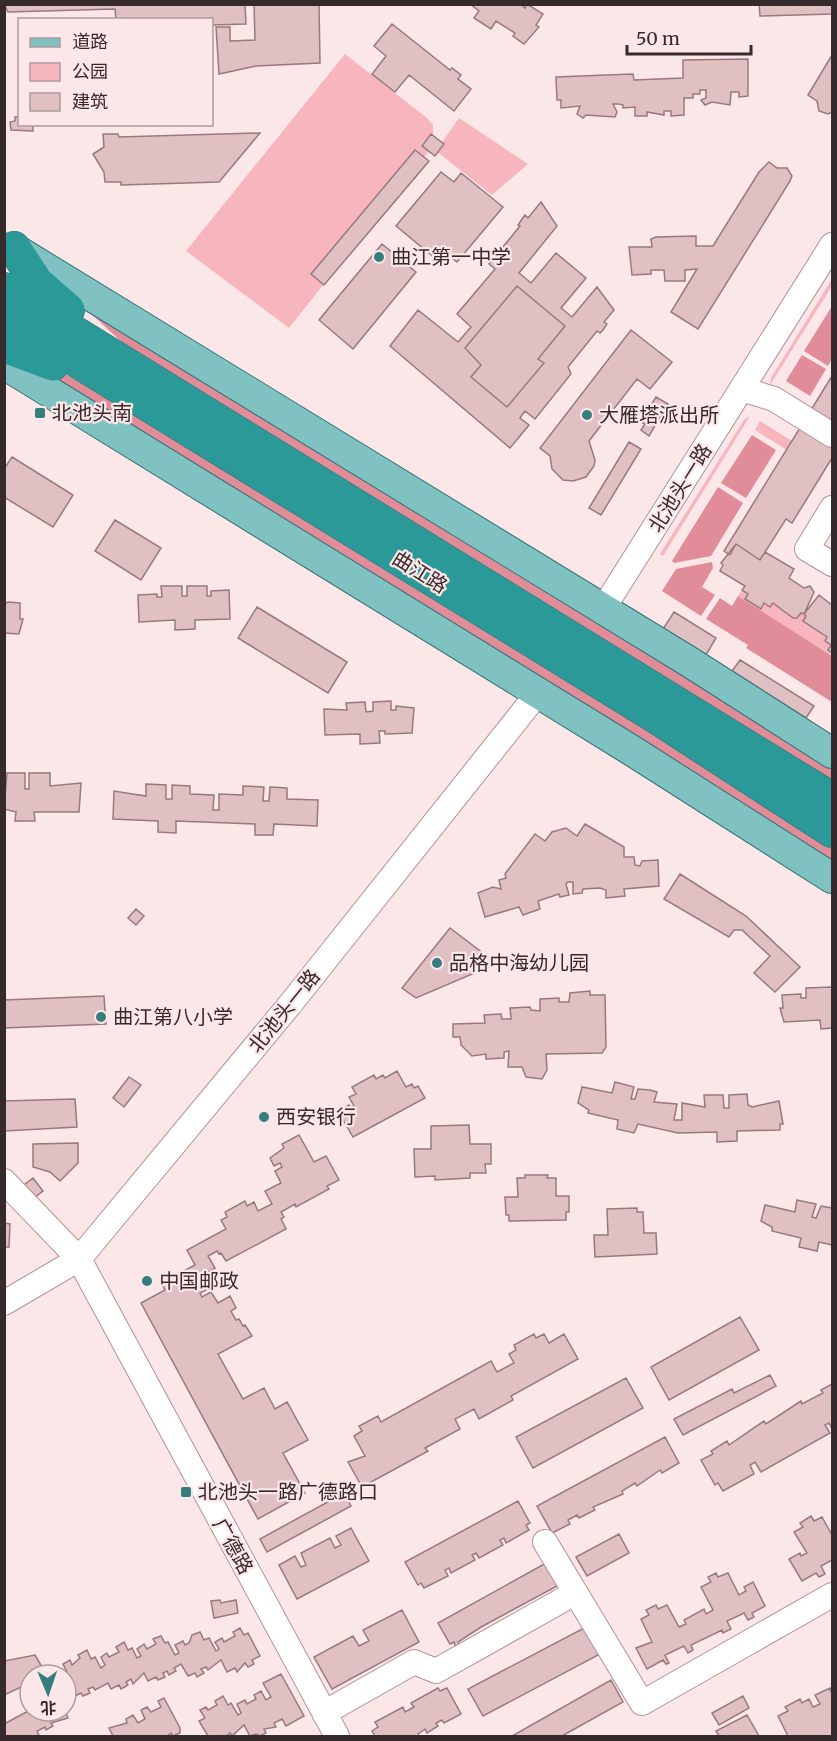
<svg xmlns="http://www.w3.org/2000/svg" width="837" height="1741" font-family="Merriweather,'Noto Sans SC',serif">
  <rect width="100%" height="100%" fill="#fbe6e8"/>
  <path fill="#f7b5bd" d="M345 54 427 118 433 125V146L289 328 186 251Z
    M459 118 528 164 492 195 436 151Z
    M832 279V286L770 385 771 378Z
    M750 416 663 556 660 554 744 420Z
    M760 421 792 441 787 450 755 430Z
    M742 590 761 608 764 603 770 607 773 603 798 618 801 613 806 616 803 621 827 637 825 641 831 645 828 650 832 656 738 596Z"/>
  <path fill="#e18c99" d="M832 306V359L828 366 804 351Z
    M86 309 832 764V788L141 360Z
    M802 355 826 369 810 396 786 381Z
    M53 369 96 388 832 845V864L49 378Z
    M752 435 776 450 746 498 721 483Z
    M718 487 743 503 711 556 674 563 672 561Z
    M712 562 713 568 702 587 715 595 701 616 662 591 676 569Z
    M738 596 832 656V702L746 648 748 645 706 619 720 598 732 606Z"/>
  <path fill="#e1c0c4" stroke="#98797d" stroke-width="1.5" fill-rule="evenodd" d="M4 4H245L246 24 212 25V20H116L115 9 8 12Z
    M254 4H319L320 63 256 66 219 74 216 27H230V41L255 40Z
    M470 4H520L525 8 527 4 543 14 536 25 539 27 524 44 513 36 515 33 496 21 491 29 474 18 479 11Z
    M759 4H832V14L760 16Z
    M392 24 450 70 452 68 461 75 458 79 471 89 454 111 409 75 395 92 372 74 386 56 374 46Z
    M832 55V112L828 114 819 111 817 101 808 95Z
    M748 59V96L739 97V92H731L730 105 712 102 705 105 701 100 706 98V90H700V94H693V98H684V115L671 116V111H664V115L647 112V116H635V107L623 108V105L619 104H613L617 112 615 117 586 115 583 118 577 114 580 106 561 108V100H557L556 77 633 74 634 80 683 78V60Z
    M15 117H20V124H33V131L11 130 10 122 15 121Z
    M260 133 219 182 121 185V182H105L104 172 93 154 104 147 103 134H118L119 137Z
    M431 134 444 144 435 156 422 146Z
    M415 150 429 161 324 285 311 274Z
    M769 162 777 168H787L792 176 790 181 698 329 671 312 697 269 685 270V281H665L664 270H651V274L632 275 629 247H652L651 239 656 237 696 236V246H713L759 172Z
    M441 172 454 182 461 173 503 207 457 262 443 251 436 259 396 226Z
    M541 202 557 226 519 273 531 283 556 253 586 278 561 308 572 317 597 287 614 310 604 322 607 324 603 330 600 333 597 331 568 367 571 374 535 419 525 411 522 415 520 418 529 425 510 448 390 346 418 310 458 342 471 327 457 314 495 269 489 264 520 226 518 225 525 215 528 218ZM517 286 565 326 538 359 544 363 507 407 471 377 481 365 465 348Z
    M382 244 416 272 353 349 319 320Z
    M517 286 565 326 538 359 544 363 507 407 471 377 481 365 465 348Z
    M631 330 672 362 650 389 637 379 589 441 595 460 594 466 586 477 573 481 563 480 552 469 550 456 540 448Z
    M832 376V427L824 442 832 448V458L792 523 786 519 760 560 736 544 730 555 724 551Z
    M656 397 668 404 649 436 641 430 645 424 641 422Z
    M629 442 641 449 601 515 589 508Z
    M12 457 73 495 53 527 4 497V469Z
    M115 520 161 548 141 580 95 551Z
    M736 544 760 560 765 552 794 569 789 578 804 588 810 586 814 592 804 614 801 613 797 618H793L773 603 770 607 764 603 761 609 745 599 748 594 742 590 745 586 720 571 723 565 721 563Z
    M161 586H182V596H187V586H207V596H211V591L229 590 230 619 195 620V629L175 630V620L139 622 138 595 157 594V597H162Z
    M819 595 832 605V653L828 650 831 645 825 641 827 637 803 621 806 616 804 614Z
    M8 602 20 603V619H23L19 634 4 633V604Z
    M257 607 347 662 328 693 238 638Z
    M674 612 716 638 706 655 663 629Z
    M740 660 814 706 806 718 732 671Z
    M391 701V710H396V706L414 708 412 733 385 734V731H379L380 743 360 744V734L325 735 324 709 347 710 346 703 365 702 366 712 373 711V702Z
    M7 773H25V789H29V773H50V786L81 783 79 812H34L35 821H15L16 812 4 809Z
    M146 784 166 785V799H172V785L190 786V794L214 795 213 810H219V794L243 795V786L264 787 263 801H269L270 787 287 788V799L318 800 317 826 274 824 273 835H255V824L176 821V833L158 832V821L113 819 114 791 146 796Z
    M585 824 624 847V857H634L635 865 640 866 642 861 658 860 659 886 624 889 625 896 606 898V890L600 888 583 889 582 893 573 894V882H568L566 884 569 895 560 897 559 894 538 901 540 909 523 915 519 907 485 917 478 893 493 887 501 889 499 880 506 878 505 874 535 834 545 841 552 832 566 828 577 836Z
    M680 874 746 916 800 967 775 992 754 973 770 956 742 930H734L729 937 664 899Z
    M136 909 144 916 136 925 128 918Z
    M450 928 488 957 477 972 416 998 402 988Z
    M832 987V1028L821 1029 820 1020 784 1022 780 1008H783L782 995 801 994V998H806V988Z
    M590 991V995H605L606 1047 602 1053 546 1054 547 1070 542 1079 526 1077 522 1067H508L509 1051 504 1052V1058L486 1059V1054L472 1056 461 1045 460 1037H453V1024L485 1023 484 1015 501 1014 502 1019H511L510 1008 530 1007 531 1010 540 1011V999L559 998V1002H569L570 993Z
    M104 996 106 1024 4 1028V1000Z
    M397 1071 406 1087 412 1084 414 1088 418 1086 425 1098 353 1137 338 1111 349 1105 351 1108 354 1106 349 1097 356 1094 352 1087 374 1075 376 1079 383 1075 385 1078Z
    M129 1077 141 1085 124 1107 113 1098Z
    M615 1082 634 1087 631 1099H635L638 1089 650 1090 657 1092 654 1102 677 1104 674 1120H682V1103L705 1107 704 1095H723L724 1108H729V1095L747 1094 748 1105 752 1107 779 1101 783 1124H780V1130L737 1131V1141L717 1142V1132L678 1133 638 1124 634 1133 617 1129 618 1120 588 1113 589 1110 578 1103 582 1087 612 1093Z
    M75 1099 77 1127 4 1131V1101Z
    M469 1125 470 1144H491V1164H485L486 1173H470V1178L435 1180V1176L415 1177 414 1149H431V1126Z
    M299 1135 314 1162 326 1156 339 1180 327 1186 329 1189 296 1207 295 1204 281 1212 284 1217 281 1219 286 1229 226 1261 221 1253 219 1254 217 1251 208 1256 215 1268 201 1276 208 1289 200 1293 202 1297 211 1292 218 1303 230 1296 236 1308 231 1311 236 1320 239 1319 243 1326 245 1325 252 1336 218 1354 243 1399 264 1388 275 1409 287 1402 308 1440 283 1453 305 1493 258 1519 141 1303 165 1290 161 1283 195 1265 187 1250 226 1229 221 1220 227 1217 225 1212 245 1201 247 1206 254 1202 258 1211 272 1204 265 1191 281 1183 275 1171 282 1167 280 1163 274 1166 270 1158 284 1148 282 1144Z
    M78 1143V1163L60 1181 50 1172 33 1167V1144Z
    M525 1175H548L547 1178H556V1196H569V1212H566V1220L509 1221V1215H506L505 1197H518L517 1178H525Z
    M33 1178 43 1191 34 1198 24 1185Z
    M797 1200 816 1204 812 1217 816 1218 821 1206 832 1208V1245L819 1242 817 1251 799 1247 801 1238 772 1231V1227L761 1221 765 1205 795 1212Z
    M637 1208V1212H643L644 1233H656L657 1254 595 1257 594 1235H608L607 1209Z
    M4 1223 10 1224 9 1247H4Z
    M740 1317 759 1350 669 1400 651 1367Z
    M534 1334 536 1338 544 1334 549 1343 564 1334 578 1359 511 1396 513 1400 479 1419 474 1409 455 1419 460 1429 425 1448 428 1451 362 1487 348 1462 365 1456 354 1436 362 1431 359 1426 378 1416 381 1422 491 1361 497 1372 514 1363 509 1354 516 1350 514 1345Z
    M770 1375 776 1386 683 1435 674 1419 732 1389 734 1393Z
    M626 1378 643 1408 533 1468 516 1437Z
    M832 1384V1429L829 1423 825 1425 830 1433 761 1472 755 1462 750 1465 754 1474 723 1491 718 1483 715 1485 701 1460 713 1454 711 1451 727 1441 729 1445 764 1421 766 1424 801 1401 802 1404 823 1393 821 1390Z
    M665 1437 679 1463 662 1473 660 1470 637 1486 635 1483 622 1491 623 1494 593 1507 595 1510 579 1518 577 1515 568 1520 570 1524 552 1533 537 1506Z
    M344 1493 351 1506 267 1552 260 1539Z
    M518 1501 530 1523 526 1525 529 1530 506 1543 504 1538 500 1540 503 1545 479 1558 476 1553 472 1555 475 1560 451 1573 449 1568 445 1570 448 1576 424 1588 421 1583 418 1585 405 1562Z
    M811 1516 814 1521 822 1517 832 1535V1560L821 1566 825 1574 819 1577 816 1573 802 1581 789 1559 800 1553 801 1556 807 1553 794 1532 803 1527 800 1523Z
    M351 1528 369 1561 297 1599 279 1565 295 1556 301 1567 306 1565 301 1553 330 1538 335 1548 341 1545 336 1536Z
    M619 1534 629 1553 587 1576 576 1557Z
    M546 1563 559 1585 481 1627 458 1642 460 1646 456 1648 454 1642 450 1644 438 1623Z
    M716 1573 718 1577 728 1573 739 1595 746 1591 744 1587 753 1582 765 1606 752 1613 754 1617 748 1620 744 1613 727 1621 731 1629 723 1633 722 1630 691 1645 693 1650 688 1653 684 1646 665 1655 669 1663 666 1664 663 1660 647 1669 636 1648 652 1642 641 1619 649 1615 646 1610 656 1605 658 1609 667 1605 679 1627 686 1624 684 1620 704 1609 706 1614 713 1610 701 1587 711 1582 708 1577Z
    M220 1600 221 1603 236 1600 238 1613 214 1618 211 1601Z
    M402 1610 419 1642 332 1689 314 1657 353 1636 359 1646 369 1641 363 1630Z
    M586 1627 600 1654 483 1716 468 1689Z
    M240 1628 244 1635 248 1633 260 1656 252 1660 254 1664 248 1667 245 1663 237 1672 235 1668 227 1672 221 1660 208 1670 206 1667 201 1669 204 1673 197 1677 195 1673 188 1676 181 1664 174 1668 176 1671 169 1675 167 1671 163 1673 165 1677 158 1680 156 1677 148 1681 144 1673 133 1684 131 1679 126 1682 128 1685 121 1689 119 1685 111 1689 108 1683 95 1690 93 1687 88 1689 90 1693 83 1696 81 1693 75 1696 66 1675 63 1674 67 1672 63 1664 70 1660 72 1665 80 1658 78 1655 87 1650 91 1659 95 1657 101 1668 105 1665 101 1657 107 1653 109 1657 119 1652 116 1647 124 1642 128 1650 132 1648 137 1658 141 1656 137 1649 144 1644 147 1649 156 1644 153 1639 161 1636 165 1643 168 1642 175 1655 179 1653 175 1645 183 1641 185 1645 189 1643 192 1635 200 1632 204 1640 209 1638 216 1651 219 1649 215 1642 222 1638 224 1642 235 1636 233 1632Z
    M35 1655 46 1674 30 1675V1683L4 1695V1661Z
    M281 1674 304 1716 286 1726 282 1719 274 1723 276 1727 264 1729 266 1733 260 1736 256 1734 250 1736 244 1725 232 1736 230 1733 226 1736H208L199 1721 205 1718 200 1710 206 1707 208 1710 217 1705 215 1701 223 1696 228 1705 231 1703 238 1715 241 1713 237 1704 245 1700 247 1704 256 1699 254 1695 261 1691 266 1700 271 1697 263 1683Z
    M611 1680 623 1702 562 1736H512Z
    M438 1688 440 1691 447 1688 461 1714 444 1723 442 1720 436 1723 438 1726 427 1733 425 1729 418 1734 419 1736H375L372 1731 378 1727 375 1722 403 1707 405 1712 414 1707 411 1703Z
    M830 1688 832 1694V1736H788L778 1716 788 1711 785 1707 800 1699 802 1703 809 1699 813 1707 820 1704 815 1695Z
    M743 1696 749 1708 719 1725 712 1713Z
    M164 1698 180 1728V1733L173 1736 171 1733 167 1736H113L109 1728 127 1723 126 1719 133 1715 138 1723 145 1719 141 1710 147 1707 151 1712 161 1707 158 1701Z
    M30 1710 65 1711 68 1718 51 1723 53 1726 46 1730 45 1727 37 1731 39 1735 36 1736H4V1724Z
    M747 1715 759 1736H719L716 1731Z"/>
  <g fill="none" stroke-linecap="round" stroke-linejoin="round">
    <g stroke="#b29296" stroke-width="26">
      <path id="minor" d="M742 389 774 399 832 435
        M832 508 807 549 832 564
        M603 609 832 245
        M4 1181 79 1259 337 1736
        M4 1303 79 1259 292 1002 538 693
        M545 1542 642 1703 832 1595
        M324 1713 414 1662 436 1671 575 1593"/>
    </g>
    <g stroke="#2f7272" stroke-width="32">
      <path id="major" d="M13 248 688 661 832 753
        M4 364 631 750 832 878"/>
    </g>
    <g stroke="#2f7272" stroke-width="34">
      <path id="highway" d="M14 248 37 283 68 310
        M4 289 832 799
        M4 316 653 715 832 831
        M4 346 53 364"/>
    </g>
    <use href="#minor" stroke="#fff" stroke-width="24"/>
    <use href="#major" stroke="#80c2c1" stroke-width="30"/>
    <use href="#highway" stroke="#2b9998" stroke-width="33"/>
  </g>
  <g fill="#357e7d" stroke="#fbe6e8" stroke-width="2">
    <circle cx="379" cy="257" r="6"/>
    <rect x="34" y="407" width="12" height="12" rx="3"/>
    <circle cx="587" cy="415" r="6"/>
    <circle cx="437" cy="963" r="6"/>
    <circle cx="101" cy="1017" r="6"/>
    <circle cx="264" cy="1117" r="6"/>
    <circle cx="147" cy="1281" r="6"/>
    <rect x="180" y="1486" width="12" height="12" rx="3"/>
  </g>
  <g text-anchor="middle" stroke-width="4.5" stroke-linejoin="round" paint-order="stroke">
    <g font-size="20" fill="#372a2c" stroke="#fbe6e8" text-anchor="start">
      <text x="391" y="264">曲江第一中学</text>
      <text x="52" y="420">北池头南</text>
      <text x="599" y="422">大雁塔派出所</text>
      <text x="449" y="970">品格中海幼儿园</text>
      <text x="113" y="1024">曲江第八小学</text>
      <text x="276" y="1124">西安银行</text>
      <text x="159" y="1288">中国邮政</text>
      <text x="198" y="1499">北池头一路广德路口</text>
    </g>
    <g font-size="20" fill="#372a2c" stroke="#fbe6e8">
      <text transform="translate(680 488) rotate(-58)" y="7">北池头一路</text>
      <text transform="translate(420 572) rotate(32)" y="7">曲江路</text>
      <text transform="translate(284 1011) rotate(-51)" y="7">北池头一路</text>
      <text transform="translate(233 1546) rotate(61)" y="7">广德路</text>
    </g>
  </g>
  <rect width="837" height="1741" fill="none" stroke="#372a2c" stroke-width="12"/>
  <rect x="18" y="18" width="195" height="108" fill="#fbe6e8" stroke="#ad9b9d" stroke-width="1.5"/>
  <rect x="30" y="38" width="30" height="9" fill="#80c2c1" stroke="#ad9b9d" stroke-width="1.5"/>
  <text x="72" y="48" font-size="18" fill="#372a2c">道路</text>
  <rect x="30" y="63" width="30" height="18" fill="#f7b5bd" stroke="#ad9b9d" stroke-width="1.5"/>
  <text x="72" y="78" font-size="18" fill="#372a2c">公园</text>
  <rect x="30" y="93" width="30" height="18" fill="#e1c0c4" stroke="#ad9b9d" stroke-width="1.5"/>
  <text x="72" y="108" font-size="18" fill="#372a2c">建筑</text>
  <g transform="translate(48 1693) rotate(178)"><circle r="28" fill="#fbe6e8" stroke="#ad9b9d" stroke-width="1.5"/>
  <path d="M0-4.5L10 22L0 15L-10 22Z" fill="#357e7d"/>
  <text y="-9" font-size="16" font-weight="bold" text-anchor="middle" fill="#372a2c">北</text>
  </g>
  <path d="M627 45v9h124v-9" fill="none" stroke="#372a2c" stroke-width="3"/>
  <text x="636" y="45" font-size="18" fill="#372a2c" stroke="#fbe6e8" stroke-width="4.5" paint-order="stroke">50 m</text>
</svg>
